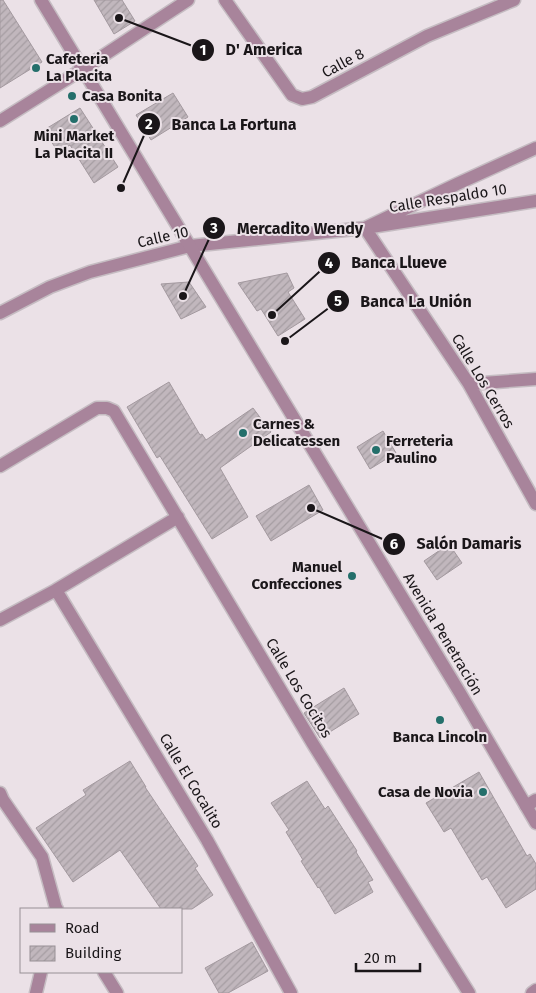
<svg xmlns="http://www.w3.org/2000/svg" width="536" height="993" font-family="'Fira Sans',sans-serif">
  <defs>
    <pattern id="building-hatch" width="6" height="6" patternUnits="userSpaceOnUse" patternTransform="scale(1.25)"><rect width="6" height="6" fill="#c1b7bd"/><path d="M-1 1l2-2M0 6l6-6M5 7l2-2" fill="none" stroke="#a59da2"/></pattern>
  </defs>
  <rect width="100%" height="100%" fill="#ebe1e7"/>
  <path fill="url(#building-hatch)" stroke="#a3999f" d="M0 0H3L42 62 0 88Z
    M94 0H122L135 21 114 34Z
    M173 93 188 117 151 140 136 115Z
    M80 108 118 167 94 183 70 145 58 152 44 130Z
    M287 273 294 288 288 292 305 319 278 336 261 309 257 311 238 283Z
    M189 282 206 307 181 319 161 284Z
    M169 382 200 435 202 434 206 440 253 408 271 432 220 468 248 517 212 539 160 456 157 458 127 407Z
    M383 431 396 453 370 469 357 447Z
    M309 485 323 510 271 541 256 516Z
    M449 544 462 563 437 580 424 561Z
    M344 688 359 714 320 738 304 713Z
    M130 761 146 787H145L198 866 195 868 213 895 192 909H161L120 850 73 882 36 828 86 795 83 790Z
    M479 772 527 856 530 854 536 864V889L506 908 487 877 482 880 451 828 444 832 426 803Z
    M307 781 325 809 328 806 357 851 356 852 373 880 368 882 373 892 335 914 319 887 318 888 301 861 303 860 286 832 289 830 271 803Z
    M252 942 268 971 228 993H219L205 968Z"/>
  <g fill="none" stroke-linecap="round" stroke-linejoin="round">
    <g stroke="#c5bcc2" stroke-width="15">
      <path id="minor" d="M225 0 292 95 302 99 312 97 427 36 514 0
        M0 121 83 69 188 0
        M536 201 365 228 469 384 536 504
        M0 313 50 287 90 272 190 246 365 228 457 184 536 148
        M469 384 536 379
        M0 466 97 408H107L114 411 313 744 469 993
        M56 590 207 840 291 993
        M0 620 56 590 178 517
        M0 793 3 800 42 857 56 908 57 909
        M526 806 536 800
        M104 972 117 993
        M36 993 41 972
        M532 993 536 990"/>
    </g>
    <g stroke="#c5bcc2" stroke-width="15">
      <path id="tertiary" d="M41 0 460 693 536 823"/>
    </g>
    <use href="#minor" stroke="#a8849b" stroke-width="12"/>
    <use href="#tertiary" stroke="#a8849b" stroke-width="12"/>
  </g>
  <g fill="#246f6b" stroke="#ebe1e7" stroke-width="2">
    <circle cx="36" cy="68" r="5"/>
    <circle cx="72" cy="96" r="5"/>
    <circle cx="74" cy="119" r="5"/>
    <circle cx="243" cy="433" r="5"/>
    <circle cx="376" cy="450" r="5"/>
    <circle cx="352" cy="576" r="5"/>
    <circle cx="440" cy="720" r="5"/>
    <circle cx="483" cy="792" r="5"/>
  </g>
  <g text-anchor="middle" stroke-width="4" stroke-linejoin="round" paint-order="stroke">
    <g font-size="15" font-weight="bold" fill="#1a1619" stroke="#ebe1e7" text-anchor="start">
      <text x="46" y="64">Cafeteria<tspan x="46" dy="17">La Placita</tspan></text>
      <text x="82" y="101">Casa Bonita</text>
      <text x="74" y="141" text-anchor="middle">Mini Market<tspan x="74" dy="17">La Placita II</tspan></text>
      <text x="253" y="429">Carnes &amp;<tspan x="253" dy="17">Delicatessen</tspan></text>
      <text x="386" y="446">Ferreteria<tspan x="386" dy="17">Paulino</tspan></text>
      <text x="342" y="572" text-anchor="end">Manuel<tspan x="342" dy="17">Confecciones</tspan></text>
      <text x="440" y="742" text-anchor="middle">Banca Lincoln</text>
      <text x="473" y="797" text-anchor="end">Casa de Novia</text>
    </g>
    <g font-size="15" fill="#1a1619" stroke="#ebe1e7">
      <text transform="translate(343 63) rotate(-28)" y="5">Calle 8</text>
      <text transform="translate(448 198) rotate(-9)" y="5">Calle Respaldo 10</text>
      <text transform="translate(163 237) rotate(-13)" y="5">Calle 10</text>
      <text transform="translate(483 381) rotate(59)" y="5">Calle Los Cerros</text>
      <text transform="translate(443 634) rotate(59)" y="5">Avenida Penetración</text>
      <text transform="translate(299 688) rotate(59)" y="5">Calle Los Cocitos</text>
      <text transform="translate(191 781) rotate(59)" y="5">Calle El Cocalito</text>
    </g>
  </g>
  <path fill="none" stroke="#1a1619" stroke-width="2" d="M119 18L203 50M121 188L149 124M183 296L214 228M272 315L329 263M285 341L338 301M311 508L394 544"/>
  <g fill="#1a1619" stroke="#ebe1e7" stroke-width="2">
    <circle cx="119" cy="18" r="5"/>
    <circle cx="121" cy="188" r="5"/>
    <circle cx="183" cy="296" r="5"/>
    <circle cx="272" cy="315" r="5"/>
    <circle cx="285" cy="341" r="5"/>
    <circle cx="311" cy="508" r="5"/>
    <circle cx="203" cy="50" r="12"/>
    <circle cx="149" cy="124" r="12"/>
    <circle cx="214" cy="228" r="12"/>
    <circle cx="329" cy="263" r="12"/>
    <circle cx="338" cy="301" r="12"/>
    <circle cx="394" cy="544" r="12"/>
  </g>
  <g font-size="15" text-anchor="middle" font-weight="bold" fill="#fff">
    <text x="203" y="55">1</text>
    <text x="149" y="129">2</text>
    <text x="214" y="233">3</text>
    <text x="329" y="268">4</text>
    <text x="338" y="306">5</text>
    <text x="394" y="549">6</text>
  </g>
  <g font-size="16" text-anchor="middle" font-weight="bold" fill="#1a1619" stroke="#ebe1e7" stroke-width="4" stroke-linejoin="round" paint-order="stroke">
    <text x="264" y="55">D' America</text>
    <text x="234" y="130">Banca La Fortuna</text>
    <text x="300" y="234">Mercadito Wendy</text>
    <text x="399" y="268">Banca Llueve</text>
    <text x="416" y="307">Banca La Unión</text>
    <text x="469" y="549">Salón Damaris</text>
  </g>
  <rect x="20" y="908" width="162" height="65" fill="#ebe1e7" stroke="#979095"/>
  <rect x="30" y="924" width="25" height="8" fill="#a8849b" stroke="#979095"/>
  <text x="65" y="933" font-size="15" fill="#1a1619">Road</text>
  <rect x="30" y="946" width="25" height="15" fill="url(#building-hatch)" stroke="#979095"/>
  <text x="65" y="958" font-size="15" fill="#1a1619">Building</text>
  <path d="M356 963v8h64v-8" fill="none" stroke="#1a1619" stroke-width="2.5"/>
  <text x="364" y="963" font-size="15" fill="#1a1619" stroke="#ebe1e7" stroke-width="4" paint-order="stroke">20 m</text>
</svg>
